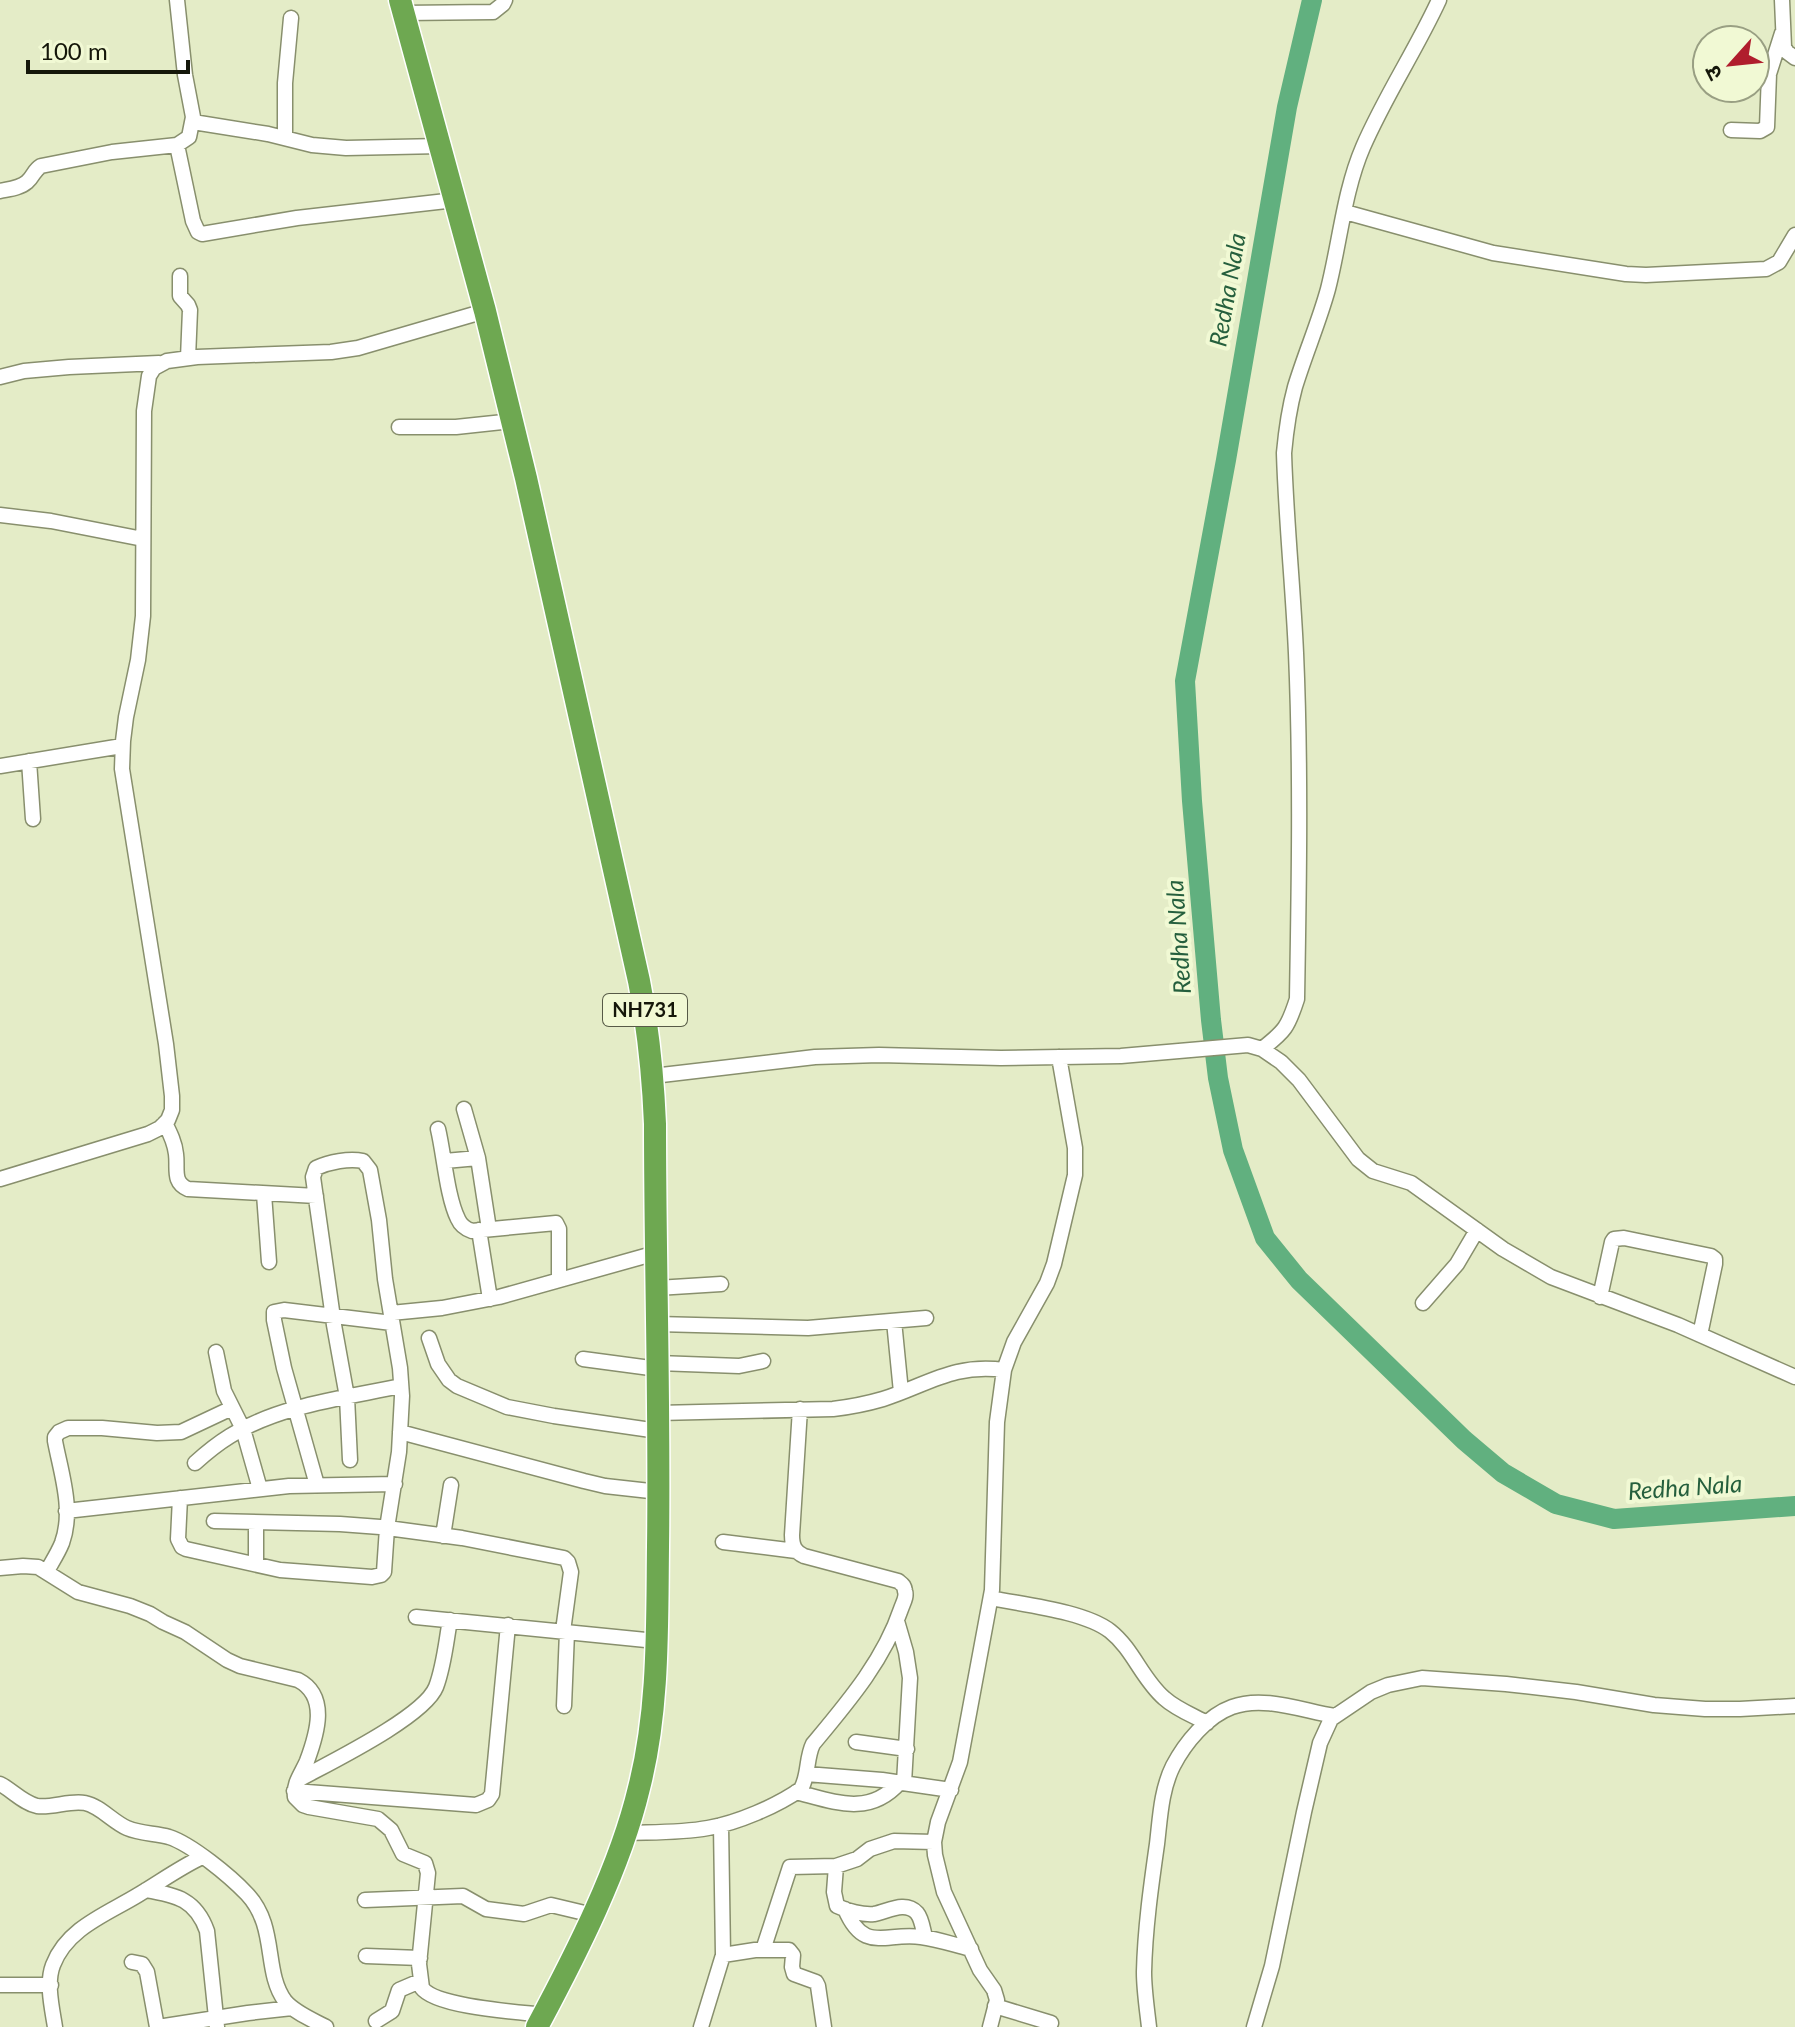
<svg xmlns="http://www.w3.org/2000/svg" width="1795" height="2027" font-family="Lato,'Noto Sans Devanagari',sans-serif">
  <rect width="100%" height="100%" fill="#e4ecc7"/>
  <g fill="none" stroke-linecap="round" stroke-linejoin="round">
    <path stroke="#61b07f" stroke-width="20" d="M1312 0 1287 107 1226 460 1185 681 1192 801 1211 1020 1218 1078 1233 1150 1265 1238 1299 1280 1464 1440 1503 1473 1556 1504 1614 1519 1795 1506"/>
    <g stroke="#888f6d" stroke-width="17">
      <path id="minor" d="M1782 0 1784 47 1787 52 1795 58
        M403 13 493 12 503 4 505 0
        M193 122 268 134 312 145 346 148 441 146
        M1731 130 1760 131 1767 127 1769 74 1782 33
        M285 138V83L291 18
        M177 145 193 221 198 232 202 234 297 218 455 200
        M0 191C9 189 20 188 27 182 34 176 33 171 41 166L112 152 177 145 189 137 193 117 185 75 177 0
        M1345 212 1493 253 1626 274 1646 275 1766 269 1779 262 1795 235
        M180 276V296L188 305 190 310 188 358
        M0 377 24 371 69 367 159 363
        M399 427H456L512 421
        M0 515 51 521 143 539
        M29 761 33 819
        M0 766 122 746
        M1262 1049C1285 1031 1288 1027 1297 999 1299 884 1301 768 1296 653 1293 586 1286 520 1284 453 1286 431 1289 409 1295 387 1305 354 1319 322 1328 289 1340 242 1344 191 1363 147 1385 96 1416 50 1439 0
        M653 1076 815 1057 879 1055 1001 1058 1121 1056 1248 1045 1262 1049 1281 1062 1299 1080 1358 1159 1373 1171 1411 1183 1503 1249 1551 1277 1678 1325 1795 1377
        M464 1109 478 1158 489 1229
        M165 1123C170 1133 175 1143 176 1154 178 1169 172 1182 188 1189L316 1196
        M438 1129C444 1154 447 1197 458 1219 461 1226 466 1229 472 1231L556 1223 559 1229V1279
        M445 1161 478 1158
        M0 1179 148 1134 160 1128 168 1120 172 1110V1096L166 1044 122 769 123 741 126 717 138 660 143 616 144 411 149 376 154 368 167 361 197 357 331 352 358 348 485 311
        M264 1194 269 1262
        M479 1230 490 1299
        M657 1288 721 1284
        M1600 1297 1612 1242 1614 1239 1624 1238 1711 1256 1715 1259V1264L1700 1335
        M1423 1303 1457 1264 1477 1230
        M391 1313 442 1308 499 1297 656 1253
        M894 1321 901 1392
        M657 1324 808 1328 926 1318
        M429 1338 438 1364 449 1380 457 1386 507 1407 554 1416 658 1431
        M216 1352 224 1391 243 1429 260 1489
        M583 1359 658 1369
        M658 1363 739 1366 763 1361
        M658 1413 833 1409C850 1407 866 1404 883 1399 927 1385 954 1363 1004 1370
        M400 1432 584 1481 605 1486 659 1492
        M195 1463C206 1453 217 1444 230 1436 280 1405 344 1398 401 1386
        M317 1485 284 1368 274 1320V1312L284 1310 392 1323
        M180 1498 178 1539 182 1547 186 1549 280 1570 372 1577 381 1575 384 1572 387 1528 399 1452 402 1396 400 1368 385 1279 379 1220 370 1170 363 1161C349 1158 329 1162 316 1168L313 1177 334 1325 347 1397 350 1460
        M66 1511 289 1486 395 1484
        M214 1521 340 1524 380 1527 462 1538 564 1558 568 1562 571 1572 563 1631
        M443 1536 451 1485
        M723 1542 796 1551
        M256 1564V1523
        M0 1568 23 1566 38 1567 78 1592 130 1606 150 1614 163 1622 185 1632 227 1660 240 1666 298 1680C329 1696 317 1734 307 1761 302 1773 293 1783 295 1797L303 1805 309 1807 378 1819 391 1830 403 1854 425 1863 428 1873 419 1964 422 1988C436 2007 518 2012 544 2015
        M47 1571C52 1562 58 1553 62 1543 74 1510 61 1473 55 1441V1437L59 1432 68 1428H102L157 1433 181 1432 232 1408
        M991 1598C1024 1605 1084 1611 1110 1631 1133 1649 1142 1679 1164 1698 1176 1709 1192 1715 1207 1723
        M416 1617 656 1641
        M897 1621 906 1652 910 1678 904 1783
        M564 1706 567 1632
        M856 1742 907 1749
        M806 1774 882 1780 951 1790
        M298 1780C329 1763 424 1717 436 1687 444 1666 446 1642 450 1620
        M0 1784C12 1790 23 1803 37 1806 53 1808 70 1800 85 1803 100 1806 113 1822 127 1828 141 1834 155 1833 169 1837 191 1844 230 1876 247 1894 278 1927 263 1971 285 2001 295 2013 313 2020 326 2027
        M294 1791 476 1805 488 1800 492 1794 508 1625
        M796 1792C835 1802 869 1817 900 1782
        M625 1833C653 1832 681 1833 708 1828 737 1823 777 1806 801 1789 809 1775 806 1758 813 1744 848 1702 884 1660 901 1609 903 1603 907 1597 905 1591 904 1585 903 1585 898 1581L804 1556C795 1552 792 1546 792 1535L800 1409
        M836 1866 834 1892 837 1906C847 1911 863 1915 874 1914 887 1912 905 1900 917 1913 922 1919 923 1930 925 1937
        M146 1890C177 1895 196 1900 207 1931L217 2027
        M365 1900 463 1896 486 1909 524 1914 551 1905 593 1915
        M845 1909C864 1954 885 1932 921 1937 938 1939 954 1945 971 1949
        M763 1950 790 1867 836 1866 857 1859 870 1849 894 1841 934 1842
        M723 1955 755 1950H789L793 1955 792 1967 794 1974 816 1982 818 1986 824 2027
        M366 1956 420 1958
        M132 1962 142 1964 147 1972 157 2027
        M0 1985H51
        M995 2006 1051 2023
        M376 2021 392 2011 399 1990 420 1981
        M55 2027C52 2008 46 1983 53 1965 67 1928 107 1914 138 1895 160 1882 179 1868 202 1857
        M158 2027 248 2013 292 2008
        M701 2027 723 1955 721 1825
        M990 2027 997 2000 994 1990 980 1970 944 1892 935 1855 934 1842 938 1822 960 1762 992 1590 997 1422 1004 1370 1014 1342 1047 1283 1054 1264 1075 1175V1148L1059 1057
        M1149 2027C1147 2009 1144 1990 1144 1972 1145 1929 1151 1886 1157 1844 1160 1819 1161 1790 1173 1766 1185 1743 1207 1716 1232 1707 1264 1695 1303 1711 1335 1716
        M1254 2027 1272 1966 1304 1812 1320 1743 1331 1719 1371 1692 1388 1685 1422 1678 1506 1684 1576 1692 1654 1705 1705 1709H1740L1795 1706"/>
    </g>
    <g stroke="#fff" stroke-width="25">
      <path id="highway" d="M400 0 485 311 526 478 639 981C648 1028 653 1075 655 1124 655 1265 660 1406 658 1547 657 1627 659 1710 639 1788 620 1868 576 1954 537 2027"/>
    </g>
    <use href="#minor" stroke="#fff" stroke-width="14"/>
    <use href="#highway" stroke="#6ea851" stroke-width="22"/>
  </g>
  <g text-anchor="middle" stroke-width="8" stroke-linejoin="round" paint-order="stroke">
    <rect fill="#f1f9d4" stroke="#575b47" stroke-width="2" x="603" y="994" width="84" height="32" rx="6"/>
    <g font-size="20" font-weight="bold" fill="#15170a">
      <text x="645" y="1017">NH731</text>
    </g>
    <g font-size="24" font-style="italic" fill="#255f3d" stroke="#f1f9d4">
      <text transform="translate(1228 290) rotate(-80)" y="8">Redha Nala</text>
      <text transform="translate(1179 937) rotate(-94)" y="8">Redha Nala</text>
      <text transform="translate(1685 1488) rotate(-4)" y="8">Redha Nala</text>
    </g>
  </g>
  <g transform="translate(1731 64) rotate(243)"><circle r="38" fill="#f1f9d4" stroke="#999f83" stroke-width="2"/>
  <path d="M0-6L14 30L0 20L-14 30Z" fill="#b01d2d"/>
  <text y="-12" font-size="22" font-weight="bold" text-anchor="middle" fill="#15170a">उ</text>
  </g>
  <path d="M28 60v12h160v-12" fill="none" stroke="#15170a" stroke-width="4"/>
  <text x="40" y="60" font-size="24" fill="#15170a" stroke="#f1f9d4" stroke-width="6" paint-order="stroke">100 m</text>
</svg>
